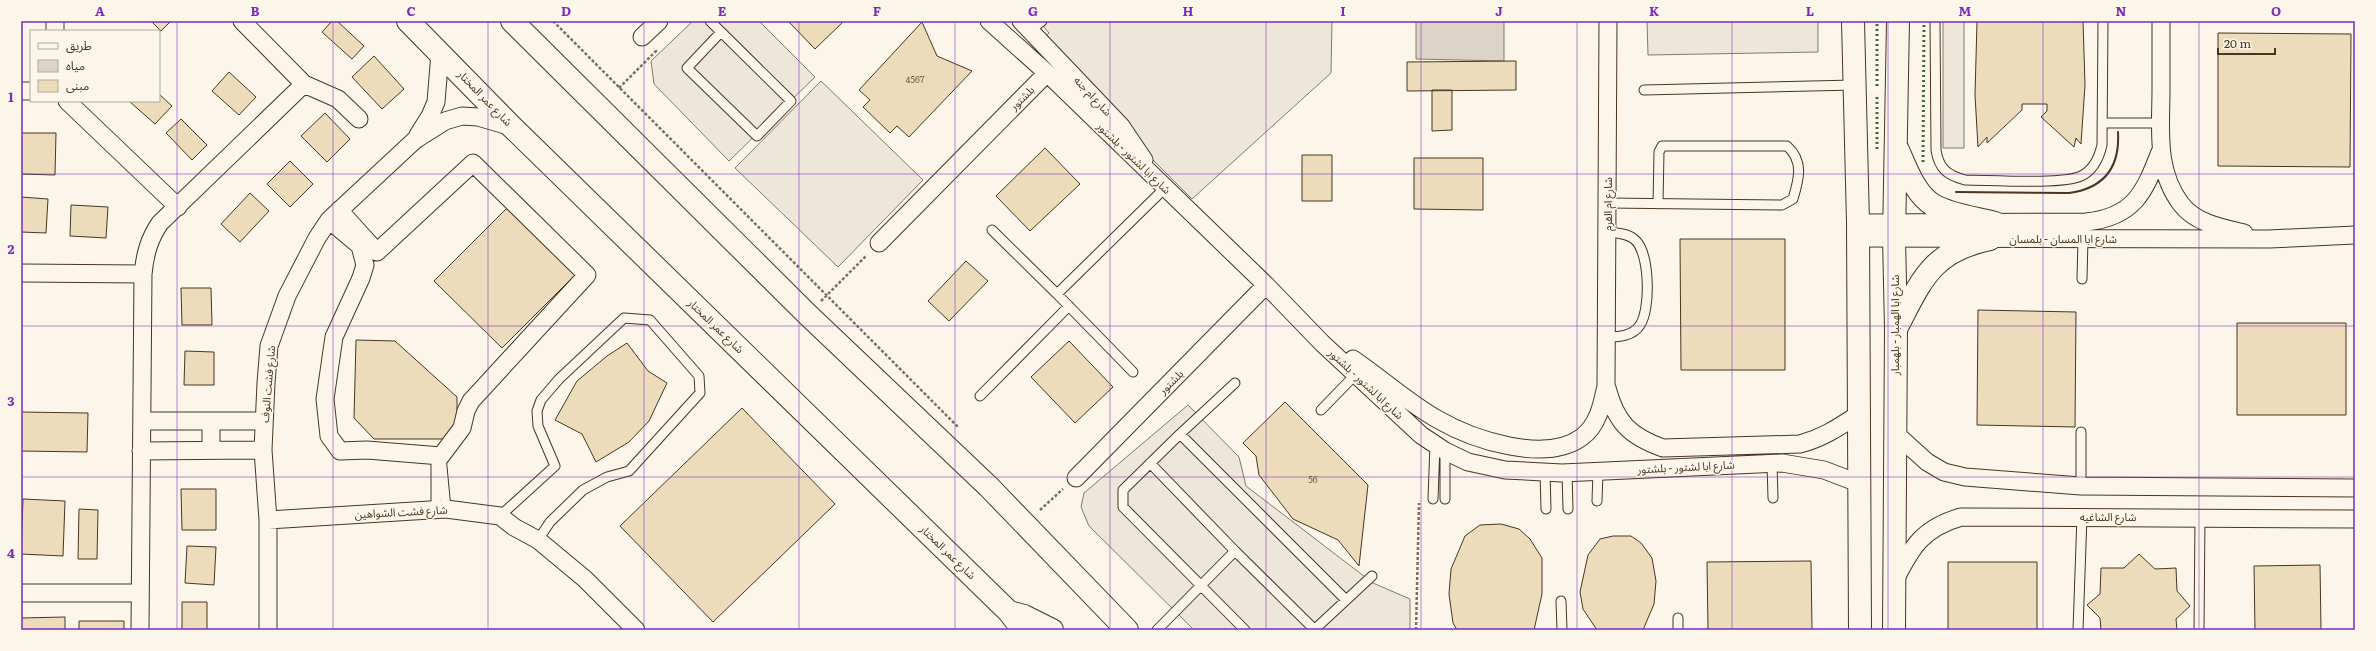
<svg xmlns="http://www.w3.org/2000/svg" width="2376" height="651" font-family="Literata,'Noto Sans Arabic',serif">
  <rect width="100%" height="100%" fill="#fbf6e9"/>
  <path fill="#ede7d9" stroke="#887966" d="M693 21H759L815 77 729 161 654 84 651 61Z
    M1039 21H1332L1331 73 1192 199 1037 44 1049 33Z
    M1647 21H1818V52L1648 55Z
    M1943 21H1964V148H1943Z
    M821 81 923 180 838 267 735 168Z
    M1188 405 1239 457 1246 486 1373 583 1410 599V630H1194L1089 526 1081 507 1084 493Z"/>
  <path fill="#dcd4c6" stroke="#887966" d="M1416 21H1504V61L1416 59Z"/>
  <path fill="#ecdcbc" stroke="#4a3520" d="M151 21H171L161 31Z
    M332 21H337L364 46 352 59 322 32Z
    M788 21H844L815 49Z
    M1977 21H2083L2085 85 2081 144 2076 138 2074 147 2041 117 2047 111V104H2022V110L1987 143V137L1978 147 1975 95Z
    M922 22 937 56 972 71 909 137 897 126 890 133 863 107 870 100 859 90Z
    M2218 33 2351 34 2350 167 2218 166Z
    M374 56 404 89 382 109 352 77Z
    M1516 61V90L1407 91V62Z
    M229 72 256 97 239 115 212 91Z
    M1432 90H1452V130L1432 131Z
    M159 94 172 106 155 124 129 101H159Z
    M325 113 350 139 327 162 301 136Z
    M181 119 207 145 192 160 166 133Z
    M21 133H56L55 175 21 174Z
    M1045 148 1080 184 1030 231 996 196Z
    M1302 155H1332V201H1302Z
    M1414 158H1483V210L1414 209Z
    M290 161 313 184 290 207 267 184Z
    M250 193 269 211 240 242 221 224Z
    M519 196 587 263 502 348 434 281Z
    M21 197 48 199 46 233 21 232Z
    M71 205 108 207 106 238 70 236Z
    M1680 239H1785V370H1681Z
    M966 261 988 281 949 321 928 301Z
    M181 288H211L212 325H182Z
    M1978 310 2076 312 2075 427 1977 425Z
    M2237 323H2346V415H2237Z
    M356 340 395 341 457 397V439H374L354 418Z
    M1069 341 1113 387 1075 423 1031 377Z
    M627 343 648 371 667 383 649 421 629 442 596 462 582 434 555 420 577 381 607 356Z
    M185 351 214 352V385H184Z
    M1285 402 1368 485 1359 566 1338 540 1293 519 1259 475 1256 456 1243 443Z
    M742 408 835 504 713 622 620 526Z
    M21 412 88 413 87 452 21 451Z
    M181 489H216V530H182Z
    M23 499 65 501 63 556 21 554Z
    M79 509 98 510 97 559H78Z
    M1501 524 1519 529 1530 539 1542 558V594L1534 630H1457L1453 623 1449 594 1451 569 1465 536 1480 525Z
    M1613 536H1631L1641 543 1652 558 1656 581 1654 604 1643 630H1597L1583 609 1580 592 1588 555 1600 539Z
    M187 546 216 547 214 585 185 583Z
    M2139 554 2155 569 2176 568 2177 591 2190 606 2176 619 2177 630H2101L2100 618 2087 605 2100 594 2101 568H2124Z
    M1811 561 1812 630H1708L1707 562Z
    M1948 562H2037V630H1948Z
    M2320 565 2321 630H2255L2254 566Z
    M182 602H207V630H182Z
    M65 617V630H21V618Z
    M79 621H124V630H79Z"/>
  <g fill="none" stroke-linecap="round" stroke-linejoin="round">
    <g stroke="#4a3520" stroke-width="11">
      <path id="service" d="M710 21 791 101 757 136 687 68 721 32
        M1935 21 1936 150C1939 169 1947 175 1965 180 1989 180 2062 185 2081 176 2094 170 2099 158 2102 145L2103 21
        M1031 30 1042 21
        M1644 90 1855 85
        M2102 123H2161
        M1608 203 1782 205 1793 199C1799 179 1804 161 1787 146H1662L1659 152 1658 204
        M992 230 1057 294
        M2082 279 2083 239
        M1607 337C1619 337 1633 336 1640 325 1651 309 1650 251 1634 239 1627 233 1616 233 1607 232
        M1133 372 1057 294 1165 188
        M980 396 1069 306
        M1321 410 1356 374
        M1180 434 1235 383
        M1445 451V499
        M441 456 446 509
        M1150 463 1235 551
        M1772 463 1773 498
        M1545 472 1546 509
        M1567 473 1568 509
        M2081 486V432
        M1433 499 1435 444
        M1597 501 1598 472
        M436 510V455
        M500 516 555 466 538 426 537 411 541 400 559 379 624 318 650 320 699 376 700 393 629 471 607 477 583 490 550 522 538 540
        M1561 601 1562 630
        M1678 618V630
        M1157 630 1235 551 1315 630
        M1245 630 1123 507V490L1180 434 1346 600
        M1314 630 1372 576
        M2078 630 2082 516
        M2199 630 2200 517"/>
    </g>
    <g stroke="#4a3520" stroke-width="19">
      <path id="minor" d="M55 21V31
        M989 21 1047 73 1266 285 1322 343 1421 435 1445 451 1468 462 1505 470 1562 473 1782 463 1824 470 1858 483
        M1021 21 1121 126 1144 160
        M2161 21C2161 43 2161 66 2161 89 2161 128 2155 170 2181 204 2195 223 2222 228 2244 233
        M642 37 659 21
        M304 84 338 99 359 119
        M21 91H31
        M67 101 178 207
        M418 135 430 116 436 102 440 53
        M329 220 360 246 365 265 361 278 334 337 325 399 329 436 340 451 367 450 441 456 462 428 466 411 471 401 587 275 473 163 377 252 339 210
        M1858 223 2086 222C2134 217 2144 193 2160 152
        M1858 238 2269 239 2355 235
        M879 243 1047 73
        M21 273 143 274
        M1353 359C1381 378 1407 402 1437 419 1473 440 1546 464 1582 437 1598 425 1602 405 1606 386L1608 21
        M1607 388C1616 422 1629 436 1663 448L1800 444C1823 438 1839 427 1859 414
        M142 421H264
        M211 421V449
        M1895 433 1927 462 1944 472 1965 477 2081 486 2355 488
        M141 451 263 450
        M1076 478 1266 285
        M268 520 446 509 500 516 514 527 538 540 585 579 636 630
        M1895 580C1912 546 1923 528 1961 517L2355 519
        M21 593H140
        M140 630 143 274C145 254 149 239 160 223L304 84 242 21
        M268 630V520L263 450 266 383 269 346 287 296 317 238 329 220 415 140 445 121 462 116 478 117 512 127"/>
    </g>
    <g stroke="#4a3520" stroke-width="24">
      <path id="tertiary" d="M1853 21 1858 223 1860 630
        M1898 150C1906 168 1915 194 1933 205 1950 215 1976 218 1995 223
        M1897 327C1922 279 1932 251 1990 239
        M1894 630 1896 328 1894 238 1898 21"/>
    </g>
    <g stroke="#4a3520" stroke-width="24">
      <path id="secondary" d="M408 21 512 127 1009 612 1023 630
        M512 21 807 314 989 487 1127 630
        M1009 612 1024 616 1052 630"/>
    </g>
    <path stroke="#7f6f5c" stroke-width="2.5" stroke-dasharray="3 2" stroke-linecap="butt" d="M553 21 958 427
      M619 88 656 51 654 49
      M821 301 867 255
      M1040 510 1063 489
      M1416 630 1419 503"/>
    <use href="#service" stroke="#fbf6e9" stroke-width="9"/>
    <use href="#minor" stroke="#fbf6e9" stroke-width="17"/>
    <use href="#tertiary" stroke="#fbf6e9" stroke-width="22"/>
    <use href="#secondary" stroke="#fbf6e9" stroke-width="22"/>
    <path stroke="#436837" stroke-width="3" stroke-dasharray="2 3" stroke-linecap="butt" d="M1877 86V21
      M1877 97V152
      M1923 162 1924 21"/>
    <path stroke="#4a3520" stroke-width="2" d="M1956 192 2069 193C2105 188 2120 167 2118 132"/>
  </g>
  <path fill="none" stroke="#7b2cbf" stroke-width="1" stroke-opacity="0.55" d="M177 21V630M333 21V630M488 21V630M644 21V630M799 21V630M955 21V630M1110 21V630M1266 21V630M1421 21V630M1577 21V630M1732 21V630M1888 21V630M2043 21V630M2199 21V630M21 174H2355M21 326H2355M21 477H2355"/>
  <g text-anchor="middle" stroke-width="3" stroke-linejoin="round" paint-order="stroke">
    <g font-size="9" fill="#725f47">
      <text x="915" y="83">4567</text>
      <text x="1313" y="483">56</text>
    </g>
    <g font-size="11" fill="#4a3520" stroke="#fbf6e9">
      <text transform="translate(1093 96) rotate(47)" y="4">شارع ام جنه</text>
      <text transform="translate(485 98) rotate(46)" y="4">شارع عمر المختار</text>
      <text transform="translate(1022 98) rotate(-45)" y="4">بلشتور</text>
      <text transform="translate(1134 158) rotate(44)" y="4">شارع ابا لشتور - بلشتور</text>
      <text transform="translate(1608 204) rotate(-90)" y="4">شارع ام القرم</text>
      <text x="2063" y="243">شارع ابا المسان - بلمسان</text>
      <text transform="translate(1895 325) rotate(-90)" y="4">شارع ابا الهمبار - بلهمبار</text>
      <text transform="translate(716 326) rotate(44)" y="4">شارع عمر المختار</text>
      <text transform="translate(1171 382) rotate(-45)" y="4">بلشتور</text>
      <text transform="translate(268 384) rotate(-85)" y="4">شارع فشت النوف</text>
      <text transform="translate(1366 384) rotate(43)" y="4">شارع ابا لشتور - بلشتور</text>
      <text transform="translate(1686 467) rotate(-3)" y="4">شارع ابا لشتور - بلشتور</text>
      <text transform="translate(401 512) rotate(-3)" y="4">شارع فشت الشواهين</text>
      <text x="2108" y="521">شارع الشاغيه</text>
      <text transform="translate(948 552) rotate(44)" y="4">شارع عمر المختار</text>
    </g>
  </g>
  <rect width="2376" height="651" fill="none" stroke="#fbf6e9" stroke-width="44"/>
  <rect x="30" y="30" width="130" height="72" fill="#fbf6e9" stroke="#b4a999"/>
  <rect x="38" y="43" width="20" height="6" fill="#fbf6e9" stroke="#b4a999"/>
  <text x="66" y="50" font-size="12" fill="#4a3520">طريق</text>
  <rect x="38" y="60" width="20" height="12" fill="#dcd4c6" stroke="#b4a999"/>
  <text x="66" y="70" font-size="12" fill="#4a3520">مياه</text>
  <rect x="38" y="80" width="20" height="12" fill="#ecdcbc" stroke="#b4a999"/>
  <text x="66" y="90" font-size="12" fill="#4a3520">مبنى</text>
  <path d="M2218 48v6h57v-6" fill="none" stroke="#4a3520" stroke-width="2"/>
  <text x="2224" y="48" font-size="12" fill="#4a3520" stroke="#fbf6e9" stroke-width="3" paint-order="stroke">20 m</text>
  <rect x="22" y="22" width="2332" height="607" fill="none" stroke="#7b2cbf" stroke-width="1.5"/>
  <g font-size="13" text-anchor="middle" font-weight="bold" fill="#7b2cbf">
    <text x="100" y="16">A</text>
    <text x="255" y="16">B</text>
    <text x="411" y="16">C</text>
    <text x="566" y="16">D</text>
    <text x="722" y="16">E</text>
    <text x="877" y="16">F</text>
    <text x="1033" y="16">G</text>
    <text x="1188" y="16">H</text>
    <text x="1343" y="16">I</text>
    <text x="1499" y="16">J</text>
    <text x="1654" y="16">K</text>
    <text x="1810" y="16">L</text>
    <text x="1965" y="16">M</text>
    <text x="2121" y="16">N</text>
    <text x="2276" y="16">O</text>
    <text x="11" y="102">1</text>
    <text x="11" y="254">2</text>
    <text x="11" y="406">3</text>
    <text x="11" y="558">4</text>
  </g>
</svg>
